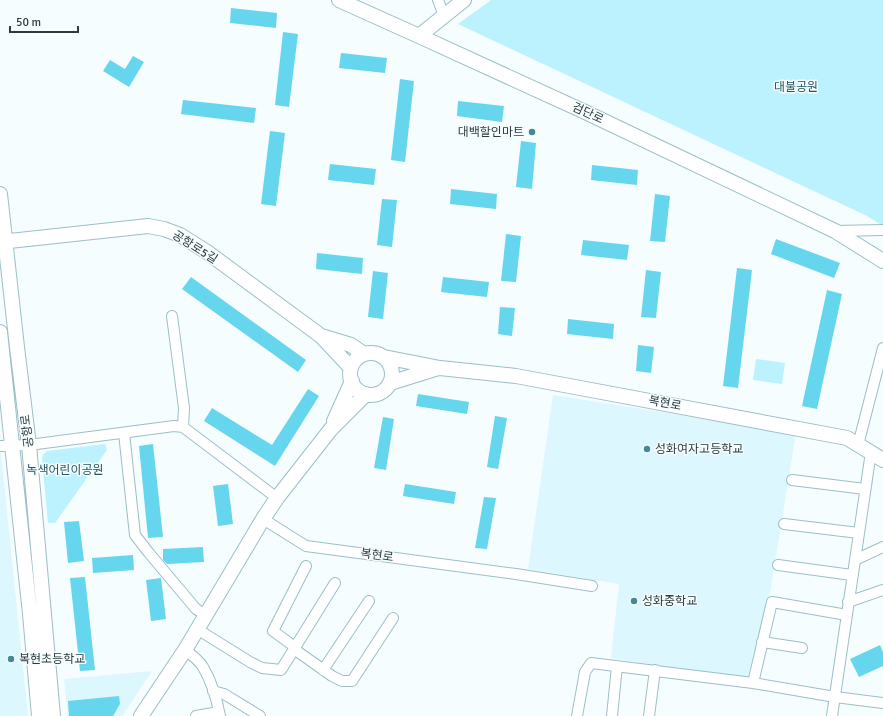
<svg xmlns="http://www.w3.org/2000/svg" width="883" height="716" font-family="Signika,'Noto Sans KR',sans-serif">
  <rect width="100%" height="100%" fill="#f6fdfe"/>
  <path fill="#dcf7fd" d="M553 395 796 433 769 599 747 680 611 658 619 584 528 569Z
    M0 454H1L28 716H0Z
    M152 671 122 716H68L64 679Z"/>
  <path fill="#bcf2fe" d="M491 0H883V226L867 216 458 24Z
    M756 359 785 363 782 384 753 380Z
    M105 444 107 450 55 523H48L42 459 43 455 47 451Z"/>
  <path fill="#65d6ee" d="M231 8 277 13 276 28 230 23Z
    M283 32 298 34 289 107 275 105Z
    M341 53 387 58 385 73 339 68Z
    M133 56 144 62 129 87 103 71 110 60 125 69Z
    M400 79 414 81 405 162 391 160Z
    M183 100 256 108 254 123 181 114Z
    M458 101 504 106 502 122 457 116Z
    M270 131 285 133 276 206 261 204Z
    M521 141 536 143 532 189 516 187Z
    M330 164 376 169 374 185 328 180Z
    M592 165 638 170 637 185 591 180Z
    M451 189 497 194 496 209 450 204Z
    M655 194 670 196 665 242 650 241Z
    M382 199 397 200 392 247 377 245Z
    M506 234 521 236 516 282 501 281Z
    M776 239 840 263 834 278 771 254Z
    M583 240 629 245 627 260 581 255Z
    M317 253 363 258 362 274 316 269Z
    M737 268 752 270 738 388 723 386Z
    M646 270 661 272 656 318 641 317Z
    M373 271 388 273 383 319 368 317Z
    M191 277 306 360 298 372 182 289Z
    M443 277 489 282 487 297 441 292Z
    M827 290 842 294 817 409 802 406Z
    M500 307 515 308 512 336 498 334Z
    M568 319 614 324 613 339 567 334Z
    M638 345 654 347 651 373 636 371Z
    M308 389 319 396 275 466 204 421 212 408 272 445Z
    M418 394 469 402 467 414 416 406Z
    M495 416 507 418 498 469 487 467Z
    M383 417 394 419 386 470 374 468Z
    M153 444 163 537 148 538 139 446Z
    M228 484 233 524 218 526 213 486Z
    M405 484 456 492 454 504 403 496Z
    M484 497 496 498 487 549 475 548Z
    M79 521 84 561 68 563 64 522Z
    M203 547 204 562 167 564 163 560V549Z
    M133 555 134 570 93 573 92 558Z
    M85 577 95 670 80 671 70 578Z
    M161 578 166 619 151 621 146 580Z
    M880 645 883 652V666L859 677 850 659Z
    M119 696 120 704 113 716H69L68 701Z"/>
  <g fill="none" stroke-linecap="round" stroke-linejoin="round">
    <g stroke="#9cbec6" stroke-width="12">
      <path id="street" d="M438 0 444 16
        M835 231 883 230
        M172 316 184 408 183 427
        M124 433 135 535 149 553 196 609 206 615
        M858 445 883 348
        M0 446 29 445 174 426 183 427 277 498
        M792 480 865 489
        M263 519 306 546 516 574 592 586
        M784 524 859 533
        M855 560 883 547
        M778 565 852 575
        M848 602 883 590
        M197 629 250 662 262 668 281 670 335 583
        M762 642 802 648
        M295 647 273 631 306 566
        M294 649 332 676 342 681H352L393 618
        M185 650C192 655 199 660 203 667 212 682 217 700 220 716
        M323 670 369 601
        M753 683 772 602 847 615
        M213 691 224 694 260 716
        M196 716 219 712
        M577 716 585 672 591 663 753 683 835 697 883 703
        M612 716 617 666
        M649 716 655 670
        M832 716 871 452"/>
    </g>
    <g stroke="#9cbec6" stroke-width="16">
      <path id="secondary" d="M339 0 419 36 583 111 835 231 883 261
        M419 36 464 0
        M0 194 17 347 29 445 53 716
        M0 242 148 226 164 229 180 235 207 252 321 336 351 368
        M0 332 30 614 39 716
        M321 336 351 345 364 354
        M350 374a21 21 0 1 1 42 0a21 21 0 1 1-42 0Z
        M384 357 440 368 516 376 847 438 883 460
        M390 383 438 368
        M334 421 352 381
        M141 716 185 650 263 519 277 498 331 429 366 394"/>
    </g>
    <use href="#street" stroke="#fff" stroke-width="10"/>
    <use href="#secondary" stroke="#fff" stroke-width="14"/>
  </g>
  <g fill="#458997" stroke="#f6fdfe" stroke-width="1.5">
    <circle cx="532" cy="132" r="4"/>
    <circle cx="647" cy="449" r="4"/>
    <circle cx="634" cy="601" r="4"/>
    <circle cx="11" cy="659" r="4"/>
  </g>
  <g text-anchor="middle" stroke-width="3" stroke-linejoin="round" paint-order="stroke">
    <g font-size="12" fill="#255560" stroke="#f6fdfe">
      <text x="796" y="91">대불공원</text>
      <text x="65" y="474">녹색어린이공원</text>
    </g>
    <g font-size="12" fill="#2d3b3f" stroke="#f6fdfe">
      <text transform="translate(588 113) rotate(25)" y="4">검단로</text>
      <text transform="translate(195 247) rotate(32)" y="4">공항로5길</text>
      <text transform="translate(665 403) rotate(11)" y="4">복현로</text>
      <text transform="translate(27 431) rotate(-97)" y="4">공항로</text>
      <text transform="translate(377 555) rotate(8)" y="4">복현로</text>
    </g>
    <g font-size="12" fill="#2d3b3f" stroke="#f6fdfe" text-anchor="start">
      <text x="524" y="136" text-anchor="end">대백할인마트</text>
      <text x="655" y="453">성화여자고등학교</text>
      <text x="642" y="605">성화중학교</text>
      <text x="19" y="663">복현초등학교</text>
    </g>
  </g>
  <path d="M10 26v6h68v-6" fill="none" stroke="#2d3b3f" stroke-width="2"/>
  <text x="16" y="26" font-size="12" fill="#2d3b3f" stroke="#f6fdfe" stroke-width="3" paint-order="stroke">50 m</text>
</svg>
